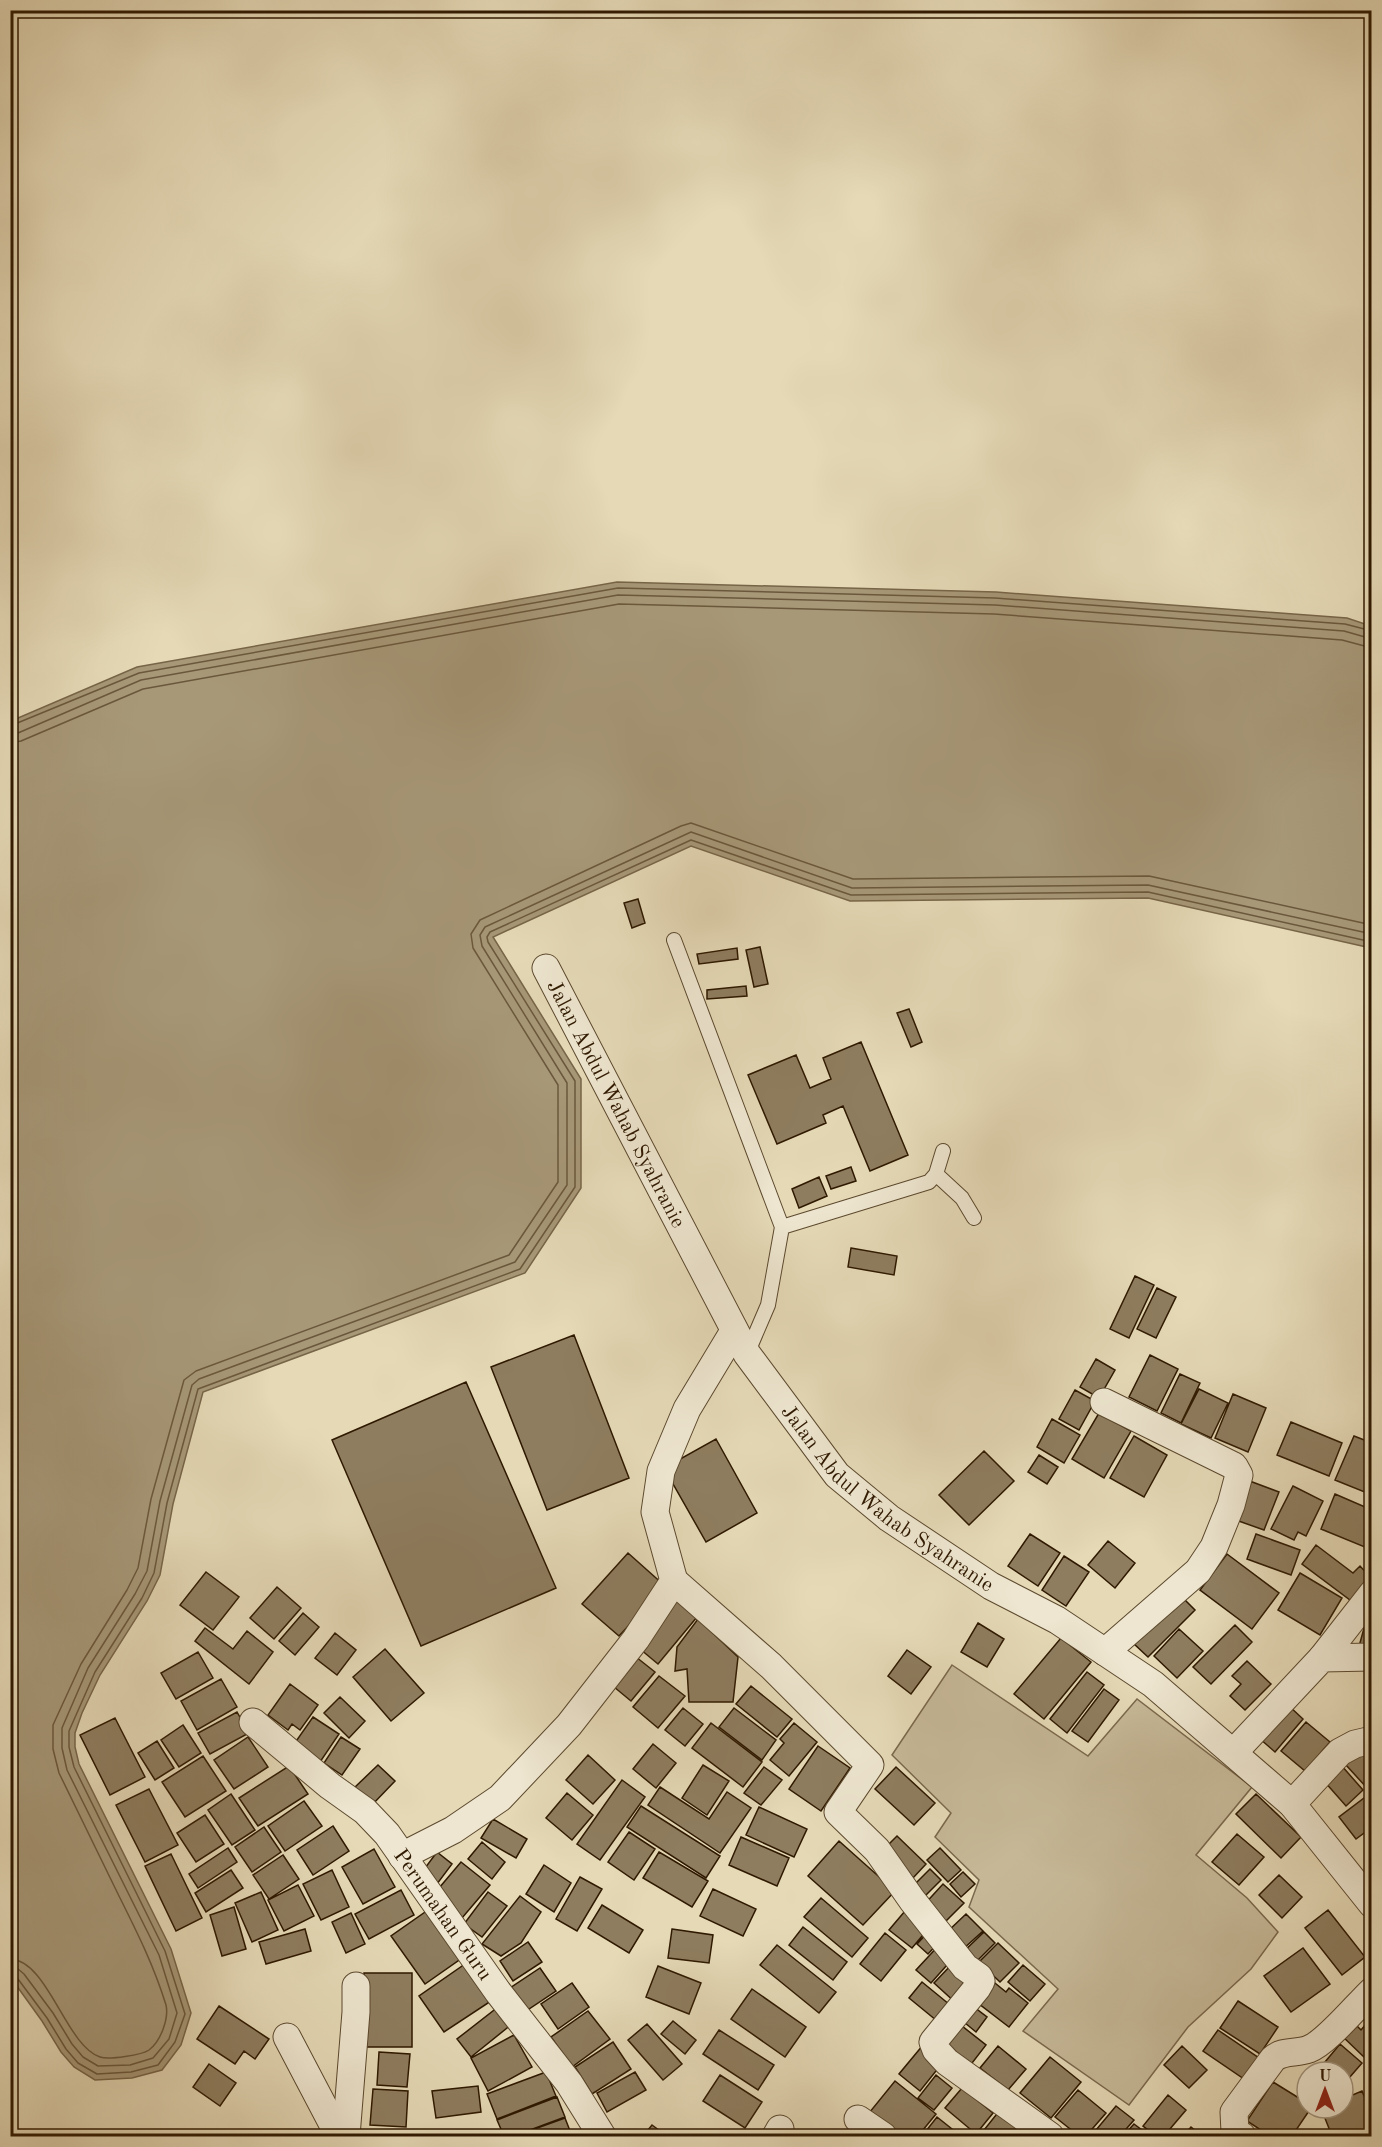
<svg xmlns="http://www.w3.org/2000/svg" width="1382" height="2147" font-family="'Old Standard TT',serif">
  <rect width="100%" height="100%" fill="#e5d9b6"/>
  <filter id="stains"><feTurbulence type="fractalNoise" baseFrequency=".00333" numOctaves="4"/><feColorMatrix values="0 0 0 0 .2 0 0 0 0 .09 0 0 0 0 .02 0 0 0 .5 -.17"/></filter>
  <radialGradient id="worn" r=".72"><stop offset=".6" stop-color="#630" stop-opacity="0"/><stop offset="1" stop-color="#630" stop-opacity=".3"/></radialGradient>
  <path fill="#c6b897" stroke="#7a684c" stroke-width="1.5" d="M952 1665 1088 1756 1137 1699 1252 1787 1196 1855 1247 1898 1278 1932 1251 1969 1188 2027 1129 2105 1023 2031 1058 1989 969 1907 979 1880 935 1837 951 1813 892 1755Z"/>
  <path fill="#a79878" stroke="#776548" stroke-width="1.5" d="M617 582 996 592 1347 618 1371 626V948L1148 898 850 901 691 846 493 937 581 1079V1188L525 1273 203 1392 173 1504 160 1575 147 1601 100 1675 82 1713 75 1733V1747L79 1764 171 1949 191 2013 181 2045 162 2070 132 2078 95 2080 74 2067 61 2052 42 2021 11 1978V721L137 667Z"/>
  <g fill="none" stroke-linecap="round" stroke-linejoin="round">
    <path stroke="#6b583c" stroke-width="1.5" d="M10 726 139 673 618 588 995 598 1345 624 1372 631
      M10 734 18 733 141 680 618 595 995 605 1344 631 1372 639
      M10 743 21 741 143 689 619 604 994 614 1342 640 1372 648
      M10 1959C48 1960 66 2046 100 2057 109 2060 142 2055 149 2050 161 2041 169 2018 166 2005 154 1966 137 1932 119 1896 99 1855 79 1814 59 1773L53 1749V1725L81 1664 127 1590 138 1568 151 1499 184 1380 196 1371 509 1255 558 1182V1085L473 948 471 934 480 920 681 826 691 823 853 879 1149 876 1372 925
      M10 1968 18 1969 24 1974 53 2013 72 2044 83 2057 98 2066 130 2065 153 2058 169 2039 177 2013 159 1955 67 1770 62 1748V1728L88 1668 135 1594 147 1571 160 1501 192 1385 199 1379 515 1262 567 1185V1083L482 946 480 935 485 927 691 832 852 888 1148 885 1372 934
      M10 1976 18 1979 47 2018 66 2049 78 2063 97 2074 131 2072 158 2065 175 2042 185 2014 165 1951 74 1767 69 1747V1731L95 1672 142 1598 154 1573 167 1503 198 1389 520 1269 575 1187V1081L488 942 487 937 490 932 691 840 851 895 1148 892 1372 942"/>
  </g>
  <path fill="#8e7d5f" stroke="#2f1901" stroke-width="1.5" d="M638 899 645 923 632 928 624 903Z
    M760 947 768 984 754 987 746 950Z
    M737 948 738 959 699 964 697 954Z
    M746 986 747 996 707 999V990Z
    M909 1009 922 1042 911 1047 897 1013Z
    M861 1042 908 1155 870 1171 843 1106 823 1115 826 1123 777 1144 748 1075 796 1055 810 1088 831 1079 823 1058Z
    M851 1167 856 1181 831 1189 826 1176Z
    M819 1177 827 1196 799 1208 792 1189Z
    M851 1248 897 1256 894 1275 848 1267Z
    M1135 1276 1154 1285 1129 1338 1110 1329Z
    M1157 1288 1176 1297 1156 1338 1137 1329Z
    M574 1335 629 1478 547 1510 491 1367Z
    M1150 1355 1178 1369 1157 1411 1129 1397Z
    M1096 1359 1115 1370 1099 1398 1080 1387Z
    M1180 1374 1200 1383 1181 1423 1161 1413Z
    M466 1382 556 1588 421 1646 332 1440Z
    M1199 1389 1228 1403 1211 1438 1181 1424Z
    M1075 1390 1095 1401 1079 1430 1059 1419Z
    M1233 1394 1266 1408 1248 1452 1215 1438Z
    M1099 1413 1131 1431 1104 1478 1072 1459Z
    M1052 1419 1080 1435 1064 1463 1037 1447Z
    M1291 1422 1342 1443 1329 1476 1277 1455Z
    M1134 1436 1167 1455 1144 1497 1110 1478Z
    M1354 1436 1372 1443V1495L1335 1480Z
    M716 1439 757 1513 706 1542 664 1468Z
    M984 1451 1014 1481 969 1525 939 1495Z
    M1039 1455 1058 1467 1047 1484 1028 1472Z
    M1247 1480 1279 1492 1264 1530 1233 1519Z
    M1293 1486 1323 1501 1306 1536 1298 1532 1294 1540 1271 1529Z
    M1335 1494 1372 1510V1550L1321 1529Z
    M1030 1534 1060 1553 1038 1586 1008 1566Z
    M1256 1534 1300 1550 1291 1575 1247 1559Z
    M1108 1541 1135 1563 1115 1588 1088 1565Z
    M1316 1545 1353 1573 1360 1566 1372 1579V1583L1354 1603 1302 1564Z
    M628 1553 665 1586 619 1636 582 1604Z
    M1227 1554 1279 1593 1252 1629 1200 1590Z
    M1064 1556 1089 1572 1066 1606 1042 1590Z
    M206 1572 239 1597 213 1630 180 1605Z
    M1300 1573 1342 1598 1320 1635 1278 1610Z
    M277 1587 301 1608 274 1639 250 1618Z
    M1180 1595 1195 1610 1148 1657 1133 1643Z
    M672 1597 697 1617 658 1664 634 1644Z
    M303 1613 319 1627 295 1655 279 1641Z
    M698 1619 738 1657 733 1702H689L687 1669 675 1671 677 1647Z
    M1366 1621 1372 1623V1651L1358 1650Z
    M978 1623 1004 1639 987 1667 961 1652Z
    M1235 1625 1252 1642 1211 1684 1193 1667Z
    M205 1628 233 1649 247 1631 273 1652 249 1684 195 1641Z
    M1179 1629 1203 1651 1177 1678 1154 1656Z
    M335 1633 356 1650 337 1675 315 1658Z
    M1061 1638 1091 1662 1044 1719 1014 1694Z
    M385 1649 424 1693 391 1721 353 1677Z
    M907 1650 931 1667 911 1694 888 1676Z
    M198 1652 213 1678 176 1699 161 1673Z
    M631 1653 655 1672 631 1701 608 1682Z
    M1247 1661 1271 1684 1245 1710 1230 1696 1241 1684 1232 1676Z
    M1087 1672 1104 1685 1067 1733 1050 1719Z
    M659 1676 685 1696 658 1728 633 1707Z
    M221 1679 237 1707 197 1730 181 1701Z
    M290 1684 318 1705 300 1730 292 1724 288 1730 268 1715Z
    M751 1686 792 1719 777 1737 736 1704Z
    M1104 1689 1119 1700 1088 1742 1072 1731Z
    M340 1697 365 1721 349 1738 324 1713Z
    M1288 1705 1303 1719 1275 1752 1259 1738Z
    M683 1708 703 1724 685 1746 665 1730Z
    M734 1708 776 1740 762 1760 719 1727Z
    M237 1712 249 1733 210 1754 198 1733Z
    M313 1717 339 1734 318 1765 292 1747Z
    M115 1718 145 1777 110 1795 80 1735Z
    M1306 1722 1330 1742 1305 1771 1281 1751Z
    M711 1723 762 1762 743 1787 692 1748Z
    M794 1723 817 1742 789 1776 770 1760 784 1743 780 1739Z
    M183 1725 201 1753 179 1767 161 1740Z
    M248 1737 268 1767 234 1789 214 1760Z
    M341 1737 360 1749 342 1775 324 1763Z
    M157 1741 174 1768 155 1780 138 1753Z
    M653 1744 676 1763 656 1788 633 1769Z
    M818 1746 850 1768 821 1811 789 1789Z
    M1368 1746 1372 1750V1784L1367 1788 1346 1765Z
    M588 1755 615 1780 593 1804 566 1780Z
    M203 1756 226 1791 185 1817 162 1782Z
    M378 1765 395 1781 371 1806 353 1789Z
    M703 1765 729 1781 707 1815 682 1798Z
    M1341 1765 1363 1790 1346 1806 1324 1781Z
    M289 1766 308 1794 258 1826 239 1798Z
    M764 1767 782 1780 761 1805 744 1793Z
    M896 1767 935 1803 914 1825 875 1789Z
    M622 1780 645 1797 600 1860 577 1844Z
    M660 1787 709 1819 727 1792 751 1808 720 1853 648 1805Z
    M149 1789 178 1845 145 1862 116 1805Z
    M1372 1792V1827L1356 1839 1339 1817Z
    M567 1793 593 1815 572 1840 546 1818Z
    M231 1794 255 1830 232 1845 208 1810Z
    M1256 1794 1301 1837 1281 1858 1236 1814Z
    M304 1801 322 1826 285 1851 268 1826Z
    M641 1806 720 1856 706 1878 627 1827Z
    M759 1807 807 1829 794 1857 746 1835Z
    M205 1815 224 1844 196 1862 177 1833Z
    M493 1819 527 1839 516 1858 481 1838Z
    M333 1826 349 1851 313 1875 297 1850Z
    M264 1827 281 1852 252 1872 235 1847Z
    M629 1832 655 1849 634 1880 608 1862Z
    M1237 1834 1264 1857 1239 1885 1212 1862Z
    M897 1836 926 1864 913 1878 884 1849Z
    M741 1837 789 1858 777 1886 729 1865Z
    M839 1841 895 1891 863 1925 808 1876Z
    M482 1842 505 1862 492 1879 468 1859Z
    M228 1848 237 1862 198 1888 189 1874Z
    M940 1848 961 1870 948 1882 927 1860Z
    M374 1849 395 1887 363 1904 342 1867Z
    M437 1852 452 1864 434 1888 419 1876Z
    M659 1852 708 1881 692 1907 643 1878Z
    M171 1854 202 1918 176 1931 145 1866Z
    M283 1855 299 1879 269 1899 253 1875Z
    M461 1862 490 1885 462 1918 434 1894Z
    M544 1865 571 1883 554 1912 526 1894Z
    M930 1869 941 1880 921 1900 910 1889Z
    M231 1870 243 1888 206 1912 195 1893Z
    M332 1870 349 1907 321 1920 303 1884Z
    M963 1872 975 1884 961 1897 950 1884Z
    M1279 1875 1302 1897 1282 1918 1259 1895Z
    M580 1877 602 1889 577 1931 556 1919Z
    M943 1884 964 1903 942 1925 922 1907Z
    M298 1885 314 1916 284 1931 268 1900Z
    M713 1889 756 1909 743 1936 700 1916Z
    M401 1890 414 1915 369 1939 355 1914Z
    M261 1892 278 1930 252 1942 235 1903Z
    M488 1892 507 1906 482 1937 464 1924Z
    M520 1896 541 1912 521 1943 501 1956 482 1944Z
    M821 1898 868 1938 852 1957 804 1917Z
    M602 1905 643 1930 629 1953 588 1928Z
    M234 1907 246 1949 222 1956 210 1915Z
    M428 1910 462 1958 425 1984 391 1936Z
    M1328 1910 1365 1957 1342 1975 1305 1928Z
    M905 1911 928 1929 912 1948 889 1930Z
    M351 1913 365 1944 346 1953 332 1922Z
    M966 1914 983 1931 962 1950 946 1933Z
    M803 1927 847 1962 833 1980 789 1945Z
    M305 1929 311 1951 266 1964 259 1942Z
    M672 1929 713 1935 709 1963 668 1958Z
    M931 1929 942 1939 928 1954 917 1944Z
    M984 1932 995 1943 972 1966 960 1955Z
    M885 1933 906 1950 881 1981 860 1964Z
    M528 1942 542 1962 513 1981 500 1961Z
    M941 1943 955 1956 931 1983 916 1970Z
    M998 1943 1019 1963 1000 1982 979 1962Z
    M777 1945 836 1992 819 2013 760 1965Z
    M1303 1948 1330 1984 1291 2012 1264 1976Z
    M954 1962 977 1983 957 2004 934 1983Z
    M465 1964 491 2001 444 2032 419 1996Z
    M1023 1965 1045 1984 1030 2001 1008 1982Z
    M658 1966 701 1983 689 2014 646 1997Z
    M540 1968 556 1991 526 2011 510 1988Z
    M364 1973H412V2047H364Z
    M990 1979 1006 1992 1009 1988 1028 2003 1009 2027 974 2000Z
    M922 1982 955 2009 942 2025 909 1998Z
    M572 1983 589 2007 558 2029 541 2004Z
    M752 1989 806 2027 785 2057 731 2019Z
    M1238 2001 1278 2027 1260 2054 1220 2028Z
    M970 2004 987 2017 976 2032 959 2018Z
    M219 2006 269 2039 255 2059 244 2051 235 2064 197 2039Z
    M498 2007 512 2024 471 2057 457 2039Z
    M588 2011 610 2039 572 2067 551 2037Z
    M673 2021 696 2040 685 2054 661 2034Z
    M1352 2021 1361 2030 1366 2024 1372 2030V2051L1365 2058 1340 2034Z
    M957 2022 986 2045 969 2067 940 2044Z
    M647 2024 682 2064 663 2080 628 2040Z
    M719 2030 774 2065 758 2090 703 2054Z
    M1218 2030 1259 2058 1244 2079 1203 2051Z
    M514 2035 532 2067 488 2091 471 2058Z
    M613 2042 631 2069 592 2094 575 2067Z
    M1340 2044 1362 2063 1343 2085V2072H1325L1320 2068Z
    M923 2045 944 2061 920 2091 899 2074Z
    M998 2046 1026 2069 1008 2090 980 2068Z
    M1182 2046 1207 2070 1189 2088 1164 2065Z
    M379 2052 410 2054 407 2087 377 2085Z
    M1050 2057 1081 2082 1051 2118 1020 2093Z
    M209 2064 236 2083 220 2106 193 2087Z
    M546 2072 556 2096 497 2119 487 2094Z
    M635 2072 646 2090 607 2112 597 2093Z
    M720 2075 762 2102 745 2128 703 2101Z
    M936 2075 952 2088 934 2110 918 2098Z
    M895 2081 936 2114 918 2136H899L869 2113Z
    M1273 2082 1307 2103V2108H1311L1292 2136H1270L1247 2121Z
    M478 2086 481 2112 436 2118 432 2091Z
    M962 2088 993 2113 976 2134 945 2108Z
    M373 2089 408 2091 406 2127 370 2125Z
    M1078 2090 1106 2113 1086 2136H1079L1055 2117Z
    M1362 2091 1372 2115V2136H1332L1321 2108H1343V2099Z
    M1168 2095 1186 2110 1164 2136H1156L1143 2126Z
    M557 2097 565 2117 514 2136H504L497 2120Z
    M1116 2106 1134 2120 1120 2136H1091Z
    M1000 2110 1032 2136 980 2135Z
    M937 2117 957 2133 953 2136H922Z
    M565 2118 572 2136H515Z
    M1134 2124 1150 2136H1123Z
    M652 2125 667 2136H643Z
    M1191 2127 1202 2136H1183Z"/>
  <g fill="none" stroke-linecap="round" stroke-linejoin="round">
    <g stroke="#5c492e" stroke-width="16">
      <path id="lane" d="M674 940 782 1227 768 1305 747 1354
        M936 1174 962 1198 974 1218
        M782 1227 929 1182 936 1174 943 1151"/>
    </g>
    <g stroke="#5c492e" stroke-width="29">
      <g id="street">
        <path id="s1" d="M546 968 747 1354 837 1475 889 1518 991 1586 1057 1620 1153 1684 1292 1804 1372 1904"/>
        <path d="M1104 1402 1234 1466 1239 1475 1231 1505 1214 1547 1198 1571 1105 1652"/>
        <path d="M674 1581 771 1666 870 1765 838 1812 877 1850 912 1900 965 1967 979 1977 981 1981 977 1988 933 2042 936 2050 947 2062 1050 2136"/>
        <path d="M1322 1658 1372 1594"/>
        <path id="s2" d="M253 1722 330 1786 365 1811 387 1834 498 1992 569 2083 602 2136"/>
        <path d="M1234 1752 1322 1658 1372 1657"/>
        <path d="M1292 1804 1340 1752 1355 1744 1372 1740"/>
        <path d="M402 1856 453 1830 500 1798 569 1725 636 1639 674 1581 655 1512 661 1471 687 1409 734 1331"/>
        <path d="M287 2037 339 2136"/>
        <path d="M858 2119 883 2136"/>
        <path d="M346 2136 356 2012V1986"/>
        <path d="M776 2136 780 2129"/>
        <path d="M1242 2136 1235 2132 1234 2112 1273 2059C1283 2050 1296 2054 1309 2049 1326 2043 1357 2005 1372 1991"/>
      </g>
    </g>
    <use href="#lane" stroke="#eee6d0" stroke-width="14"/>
    <use href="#street" stroke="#eee6d0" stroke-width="27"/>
  </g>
  <g text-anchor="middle" stroke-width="4.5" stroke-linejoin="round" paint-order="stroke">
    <g font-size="21" fill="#2f1901" stroke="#eee6d0">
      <text dy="7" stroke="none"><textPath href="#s1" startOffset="153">Jalan Abdul Wahab Syahranie</textPath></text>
      <text dy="7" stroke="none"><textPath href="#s1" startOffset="639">Jalan Abdul Wahab Syahranie</textPath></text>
      <text dy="7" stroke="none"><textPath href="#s2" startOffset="273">Perumahan Guru</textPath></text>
    </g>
  </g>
  <rect width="1382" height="2147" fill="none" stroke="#e5d9b6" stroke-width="36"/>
  <rect x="12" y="12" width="1358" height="2123" fill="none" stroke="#2f1901" stroke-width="3"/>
  <rect x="18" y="18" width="1346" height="2111" fill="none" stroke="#2f1901" stroke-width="1.5"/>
  <g transform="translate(1325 2090)"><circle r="28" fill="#eee6d0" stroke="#a2947d" stroke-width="1.5"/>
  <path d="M0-4.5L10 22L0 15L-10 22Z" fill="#8f2418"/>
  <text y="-9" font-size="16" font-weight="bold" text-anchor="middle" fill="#2f1901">U</text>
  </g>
  <rect width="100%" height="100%" filter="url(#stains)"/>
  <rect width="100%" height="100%" fill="url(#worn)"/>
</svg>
